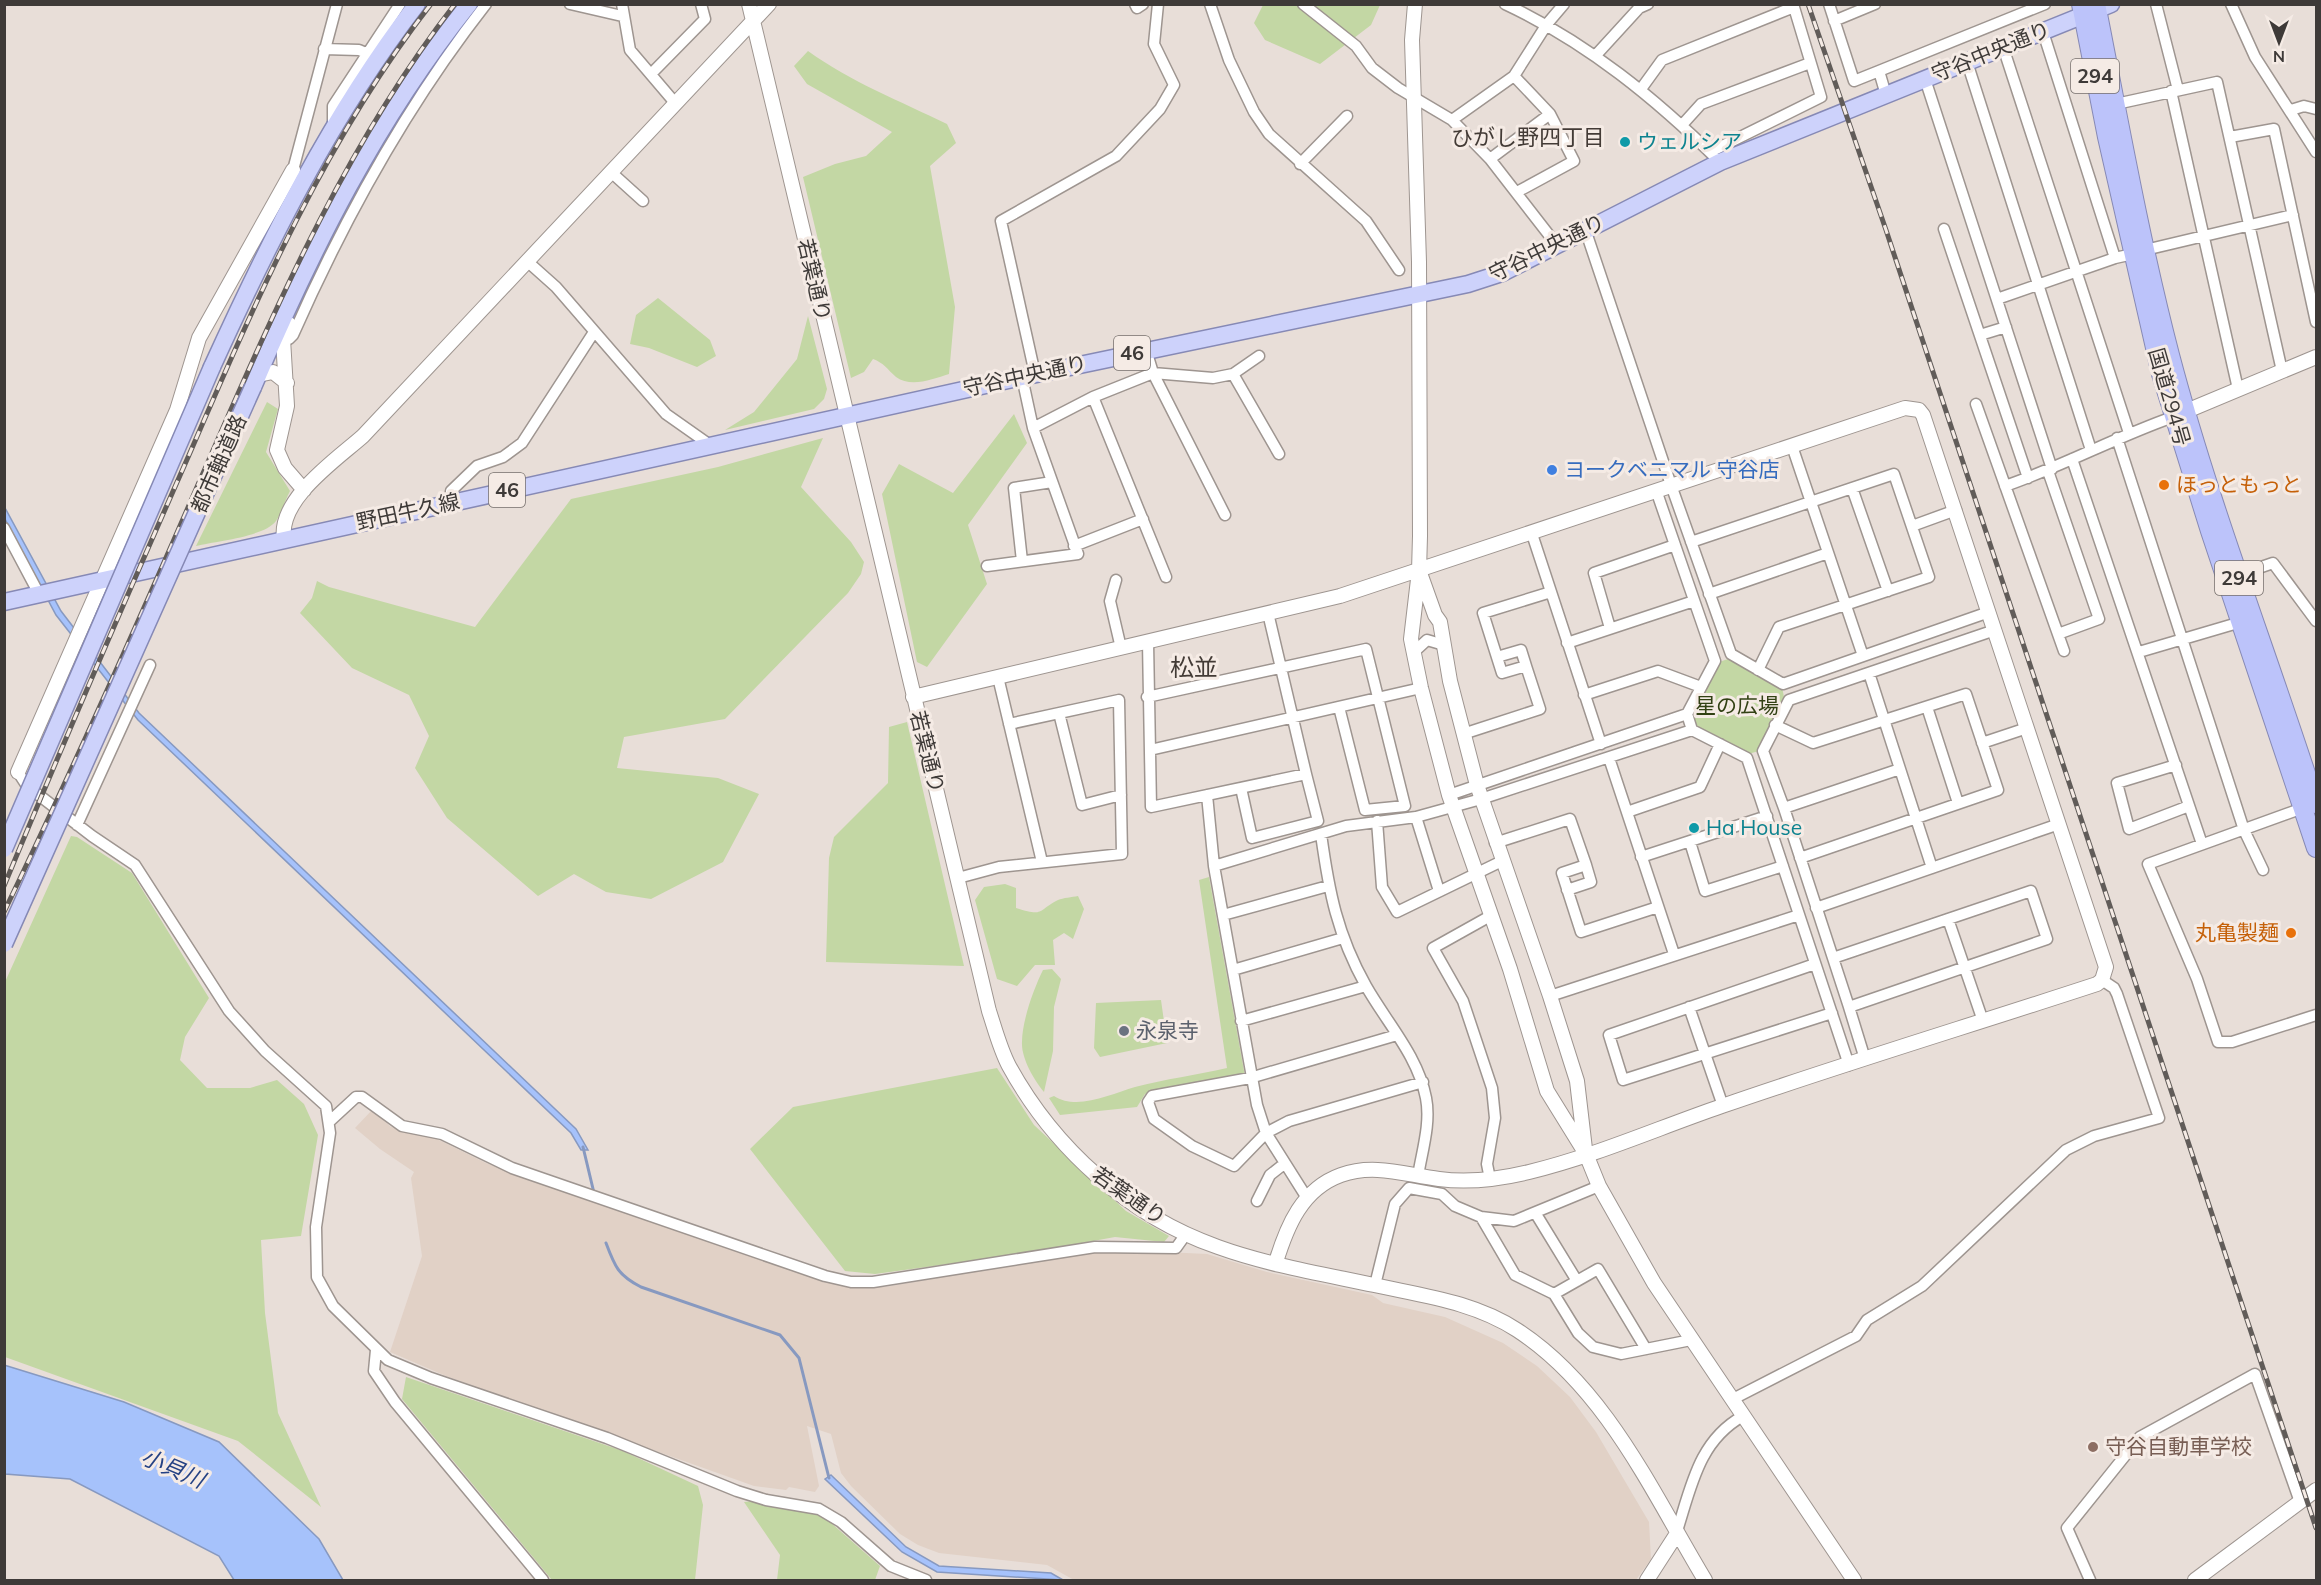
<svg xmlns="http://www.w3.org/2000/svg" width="2321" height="1585" font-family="Mulish,'Noto Sans JP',sans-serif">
  <rect width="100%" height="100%" fill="#e8ded8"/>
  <path fill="#e1d1c6" d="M372 1110 391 1127 435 1138 486 1163 539 1183 830 1282 856 1287H885L1103 1249 1207 1254 1267 1272 1372 1295 1383 1303 1445 1317 1503 1343 1537 1366 1570 1397 1596 1432 1649 1522 1651 1559 1636 1580H1074L1047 1565 939 1553 918 1545 900 1534 851 1486 841 1473 831 1434 807 1426 819 1486 815 1492 789 1487 786 1490 754 1486 446 1376 390 1352 422 1256 411 1178 414 1172 380 1149 355 1128Z"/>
  <path fill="#c3d7a4" d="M1263 5H1380L1371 25 1320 64 1265 40 1254 23Z
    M808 51C851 82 900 101 947 124L956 143 930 166 955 307 949 374C933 379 911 388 896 377 887 369 884 363 873 359L864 372 851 378 803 177 835 164 866 156 892 132 807 84 794 66Z
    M658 298 710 340 716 356 697 367 649 348 630 344 636 315Z
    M808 316 827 389 824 399 814 409 725 430 754 412 797 359Z
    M267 402 278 409 266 452 290 491C285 500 282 512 276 521 264 537 216 541 196 546Z
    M1014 414 1027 443 968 525 987 584 927 667 917 662 882 494 899 464 953 493Z
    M823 438 801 487 851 542 864 562 861 574 848 593 725 719 624 737 617 768 718 778 759 794 723 862 651 899 606 892 574 874 538 896 447 818 415 768 429 736 409 695 352 668 300 613 312 598 317 581 329 587 475 627 571 499 718 467Z
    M1728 659 1782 687 1784 697 1759 751 1748 754 1695 727 1691 713 1719 662Z
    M907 722 964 966 826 962 829 858 834 837 888 783 889 727Z
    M71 836 77 837 132 873 209 998 185 1037 180 1060 207 1088H250L277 1080 304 1104 318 1135 301 1236 261 1240 265 1313 278 1413 321 1507 238 1441 5 1357V982Z
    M1209 877 1245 1076 1145 1094 1137 1107 1060 1115 1049 1098 1054 1096C1077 1111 1111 1094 1135 1087 1165 1079 1197 1075 1227 1068L1199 880Z
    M1005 884 1016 888V908C1044 917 1037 911 1058 900 1063 898 1072 897 1078 896L1084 909 1073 939 1064 933 1053 940 1055 965H1035L1017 986 997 979 975 900 984 887Z
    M1052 969 1061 979 1054 1007 1053 1051 1044 1092C1034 1080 1021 1058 1022 1042 1022 1021 1034 988 1043 970Z
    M1161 1000 1167 1043 1100 1057 1094 1048 1096 1003Z
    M997 1068 1034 1125 1126 1211 1169 1236 1164 1242 1115 1237 1021 1254 875 1274 845 1271 750 1149 793 1107Z
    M406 1377 623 1451 698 1486 703 1505 695 1580H552L402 1399Z
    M754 1501 822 1515 880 1566 875 1580H777L780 1555 744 1502Z"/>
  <path fill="#a6c2fb" stroke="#8799c0" stroke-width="1.5" d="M4 506 61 611 139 713 576 1129 588 1150H581L571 1133 138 720 56 615 5 519Z
    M4 1365 124 1402 219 1442 319 1539 343 1580H234L219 1556 70 1479 5 1474Z
    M831 1475 906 1547 939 1566 1051 1573 1063 1580 937 1572 902 1552 825 1479Z"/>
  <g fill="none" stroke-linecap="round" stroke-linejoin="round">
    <path stroke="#8799c0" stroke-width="3" d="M583 1147 594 1193
      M606 1243C615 1267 618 1275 641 1287L780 1335 799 1358 829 1478"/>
    <g stroke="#9e9590" stroke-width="13">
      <path id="minor" d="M570 4 622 16
        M622 4 630 50 676 104
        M1135 4 1137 8 1143 4
        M1210 4 1229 60 1254 112 1269 134 1366 221 1399 270
        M1303 4 1356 46 1372 68 1398 88 1452 120 1490 159 1556 244
        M1505 4C1588 43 1656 99 1720 162
        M1829 4 1854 81 1879 71 1886 95
        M2156 4 2178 90
        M2231 4 2255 57 2316 152
        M1834 21 1875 4
        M2043 32 2115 258
        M2003 47 2129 433
        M324 49 359 50 366 53
        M1596 55 1639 8 1648 4
        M1967 62 2091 450
        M1879 71 2045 4
        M651 74 705 19 701 4
        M1925 79 2052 469
        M1641 89 1662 60 1794 7
        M2171 91 2238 389
        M2116 104 2217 82 2282 371
        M2291 110 2304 106 2316 109
        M1452 120 1514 76 1547 24 1564 4
        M1682 125 1701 104 1810 63
        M333 128V106L400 4
        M2230 137 2274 129 2316 322
        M1710 152 1821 97 1793 4
        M1490 159 1550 114 1514 76
        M1300 164 1347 116
        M293 170 337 4
        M612 173 643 201
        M1517 192 1574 161 1550 114
        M1585 229 1671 485 1731 654 1783 684 1989 612
        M1944 229 2028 478
        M2145 250 2293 215
        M528 262 556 287 666 414 710 445
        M1997 299 2115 258 2133 254
        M1980 335 2006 327
        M280 339H289L293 335C345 217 406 106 486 4
        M1146 350 1153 373 1225 515
        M1035 374 1001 221 1116 156 1160 109 1174 85 1154 44 1158 4
        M1233 374 1279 454
        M1093 397 1166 577
        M1976 404 2064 651
        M1033 428 1093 397 1153 373 1213 378 1233 374 1259 356
        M2117 438 2244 830 2263 870
        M1792 446 1863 656
        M2072 459 2202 844
        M2048 471 2099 619 2058 634
        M2005 486C2063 466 2116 437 2173 417
        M1852 488 1888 591
        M452 502 451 491 477 466 503 457 522 443 594 332
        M1912 526 1956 510
        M4 528 39 594
        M1532 534 1601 744
        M1691 542 1894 474 1929 577 1779 627 1758 670
        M1074 546 1143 519
        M1022 561 1014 488 1052 482
        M987 566 1078 554 1033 428 1022 377
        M2238 575 2273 563 2316 621
        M1116 580 1110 601 1121 648
        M1709 594 1828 553
        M1610 628 1594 573 1675 545
        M1148 642 1151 807 1306 774 1268 613
        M1567 643 1694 601
        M1414 652 1427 640 1444 645
        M2139 652 2241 622
        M1497 657 1521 650 1526 666
        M1869 673 1932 868
        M998 677 1042 862
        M1584 695 1658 671 1701 687
        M1147 697 1366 649 1405 806 1365 810 1339 707
        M1927 707 1958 803
        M1059 713 1082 805 1121 795
        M1775 725 1813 743 1966 694 1998 790 1800 858
        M1692 730 1747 758 1849 1065
        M1463 734 1540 709 1526 666 1502 673 1483 613 1551 592
        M1982 743 2027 728
        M1150 750 1421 688
        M1609 758 1674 954
        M2176 765 2117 783 2129 829 2189 806
        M18 772 27 786 92 836 135 865 229 1011 265 1051 326 1106 330 1133 316 1227 317 1277 333 1306 388 1360 431 1378 607 1438 737 1491 766 1500 819 1509 841 1522 891 1566 926 1580
        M1241 788 1252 838 1318 821 1306 774
        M1207 795 1214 866 1346 826 1416 817 1481 799 1692 730 1687 714
        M1449 795 1687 714 1715 661 1656 490
        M1784 808 1763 751 1789 700 1995 630
        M2303 808 2148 864 2197 979 2218 1042H2232L2316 1015
        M1627 812 1700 787 1720 744
        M1416 817 1439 891
        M1377 821 1382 887 1397 912 1502 861
        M77 825 150 665
        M1321 834C1329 892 1337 934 1366 986 1387 1023 1418 1056 1426 1098 1431 1123 1422 1151 1418 1176
        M1690 842 1705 891 1783 866
        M1495 843 1570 819 1586 865 1562 873 1581 932 1658 907
        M1641 857 1767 816
        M1214 866 1257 1105 1266 1133 1307 1198
        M958 878 999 867 1122 854 1119 700 1009 724
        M1567 890 1591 882 1586 865
        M1816 908 2059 824
        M1223 915 1328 886
        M1948 919 1983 1021
        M1833 958 1849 1007
        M1815 964 1609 1035 1623 1080 1832 1013
        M1233 970 1343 938
        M1550 996 1799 915
        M1689 1007 1723 1106
        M1241 1021 1366 986
        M1397 1035 1250 1078 1152 1096 1148 1102 1154 1119 1192 1146 1234 1166 1266 1133 1289 1121 1423 1082
        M1865 1059 1849 1007 2047 939 2031 891 1833 958 1784 808 1900 769
        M330 1121 356 1097H362L402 1126 442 1134 512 1168 825 1276 851 1282H873L1095 1247 1176 1248 1186 1234
        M1490 1179 1487 1164 1495 1118 1492 1088 1463 1001 1433 948 1492 915
        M1257 1201 1270 1175 1284 1164
        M1536 1214 1577 1281
        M1481 1217 1515 1275 1554 1294 1578 1333 1593 1347 1621 1354 1691 1340
        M1375 1285 1395 1204 1409 1188 1442 1194 1455 1206 1481 1217 1514 1221 1599 1186
        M1554 1294 1598 1269 1646 1349
        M376 1350 374 1371 395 1402 543 1580
        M1733 1399 1856 1336 1867 1320 1922 1286 2066 1150 2094 1136 2159 1118 2117 994 2114 988 2102 980
        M1676 1534C1691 1488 1698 1441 1743 1416
        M2090 1580 2067 1528 2140 1437 2255 1374 2300 1502"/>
    </g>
    <g stroke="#9e9590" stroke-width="16">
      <path id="tertiary" d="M749 4 989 1011C995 1029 1000 1049 1009 1066 1054 1148 1129 1216 1218 1247 1268 1265 1322 1274 1374 1285 1424 1296 1474 1302 1517 1330 1606 1388 1652 1492 1705 1580
        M1415 4 1412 40 1419 262 1420 536 1419 571 1411 639 1421 688 1449 795 1510 969 1547 1091 1586 1154 1599 1186 1654 1283 1854 1580
        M289 324 283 339 287 406 277 450 285 468 304 490
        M258 375 273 372 287 383
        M2177 415 2316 357
        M284 539C278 499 336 460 363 436L769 4
        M1420 573 1435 615 1440 622 1450 681 1477 785 1550 996 1577 1081 1585 1149
        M913 697 1340 596 1905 408 1919 410 1923 415 2106 967 2102 980 2097 984C1972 1025 1846 1063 1722 1106 1658 1128 1595 1156 1529 1172 1500 1179 1469 1183 1439 1179 1406 1175 1374 1163 1341 1175 1302 1189 1287 1226 1276 1262
        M18 772 177 410 199 338 293 170
        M1647 1580 1676 1535
        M2195 1580 2316 1490"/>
    </g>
    <g stroke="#8689b5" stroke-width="19">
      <path id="primary" d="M212 367C270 240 331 116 417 4
        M253 387C311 251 376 120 469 4
        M4 602 1022 377 1468 284 1502 273 1720 162 2111 4"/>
    </g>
    <g stroke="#8689b5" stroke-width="20">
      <path id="trunk" d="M2081 4 2107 137 2161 374 2210 531 2316 848
        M2096 4C2119 121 2140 240 2170 355 2210 507 2268 654 2316 804"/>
    </g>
    <use href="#minor" stroke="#fff" stroke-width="10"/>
    <use href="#tertiary" stroke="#fff" stroke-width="14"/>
    <use href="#primary" stroke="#cdd2fb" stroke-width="16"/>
    <use href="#trunk" stroke="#bcc3fa" stroke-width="18"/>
    <g stroke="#615c59" stroke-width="5">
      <path id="rail" d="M1808 4 1886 230 2316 1528
        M4 886C64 741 126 598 189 455 257 298 325 140 431 4
        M4 912C73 769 137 625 200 480 273 314 343 148 455 4"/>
    </g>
    <use href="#rail" stroke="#f5ebe5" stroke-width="3" stroke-dasharray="9" stroke-linecap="butt"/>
    <g stroke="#8689b5" stroke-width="19" stroke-linecap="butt">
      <path id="primary-bridge" d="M4 849 212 367
        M4 944 253 387"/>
    </g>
    <use href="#primary-bridge" stroke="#cdd2fb" stroke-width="16"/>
  </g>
  <g fill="#0f9aa8" stroke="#f5ebe5" stroke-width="2">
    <circle cx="1625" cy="142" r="6"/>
    <circle cx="1694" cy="828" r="6"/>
  </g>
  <circle fill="#3f7fe0" stroke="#f5ebe5" stroke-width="2" cx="1552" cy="470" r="6"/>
  <g fill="#e8710a" stroke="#f5ebe5" stroke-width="2">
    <circle cx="2164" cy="485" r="6"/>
    <circle cx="2291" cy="933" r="6"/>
  </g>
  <circle fill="#6b7280" stroke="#f5ebe5" stroke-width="2" cx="1124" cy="1031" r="6"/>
  <circle fill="#8d6e63" stroke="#f5ebe5" stroke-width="2" cx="2093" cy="1447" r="6"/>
  <g text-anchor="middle" stroke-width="6" stroke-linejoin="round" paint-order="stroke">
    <g fill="#f5ebe5" stroke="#756f6c" stroke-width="1.5">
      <rect x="2071" y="59" width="48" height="34" rx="4.5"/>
      <rect x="1114" y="336" width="36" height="34" rx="4.5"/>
      <rect x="489" y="473" width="36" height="34" rx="4.5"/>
      <rect x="2215" y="561" width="48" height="34" rx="4.5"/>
    </g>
    <g font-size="20" font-weight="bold" fill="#3e3a38">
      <text x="2095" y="83">294</text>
      <text x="1132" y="360">46</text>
      <text x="507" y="497">46</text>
      <text x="2239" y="585">294</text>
    </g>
    <g font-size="21" fill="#3e3a38" stroke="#f5ebe5">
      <text transform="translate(1991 52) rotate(-22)" y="7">守谷中央通り</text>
      <text transform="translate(1547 248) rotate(-26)" y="7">守谷中央通り</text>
      <text transform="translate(814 280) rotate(77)" y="7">若葉通り</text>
      <text transform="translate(1025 376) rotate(-12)" y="7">守谷中央通り</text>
      <text transform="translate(2169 397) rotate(74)" y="7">国道294号</text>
      <text transform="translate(219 464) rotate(-66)" y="7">都市軸道路</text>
      <text transform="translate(408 512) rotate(-12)" y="7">野田牛久線</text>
      <text transform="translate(927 752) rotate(76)" y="7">若葉通り</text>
      <text transform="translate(1129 1196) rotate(35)" y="7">若葉通り</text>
    </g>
    <g font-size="21" fill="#0d838f" stroke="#f5ebe5" text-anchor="start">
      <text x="1637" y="149">ウェルシア</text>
      <text x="1706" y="835">Ha House</text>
    </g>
    <g font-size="21" fill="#366cbe" stroke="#f5ebe5" text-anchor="start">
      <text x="1564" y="477">ヨークベニマル 守谷店</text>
    </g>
    <g font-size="21" fill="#c56008" stroke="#f5ebe5" text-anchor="start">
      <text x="2176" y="492">ほっともっと</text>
      <text x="2279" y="940" text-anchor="end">丸亀製麺</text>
    </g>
    <g font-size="21" fill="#324114" stroke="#f5ebe5">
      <text x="1737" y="713">星の広場</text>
    </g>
    <g font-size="21" fill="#5b616d" stroke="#f5ebe5" text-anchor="start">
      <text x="1136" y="1038">永泉寺</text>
    </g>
    <g font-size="21" fill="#785e54" stroke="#f5ebe5" text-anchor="start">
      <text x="2105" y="1454">守谷自動車学校</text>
    </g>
    <g font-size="22" fill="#433b36" stroke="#f5ebe5">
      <text x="1528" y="145">ひがし野四丁目</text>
    </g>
    <g font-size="22" font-style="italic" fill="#254284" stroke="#f5ebe5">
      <text transform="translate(173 1468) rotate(23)" y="8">小貝川</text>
    </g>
    <g font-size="24" fill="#433b36" stroke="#f5ebe5">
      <text x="1194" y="676">松並</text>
    </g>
  </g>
  <rect width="2321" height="1585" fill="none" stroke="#3e3a38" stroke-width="12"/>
  <g transform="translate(2279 42) rotate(180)" stroke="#f5ebe5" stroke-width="4.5" paint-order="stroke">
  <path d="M0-4.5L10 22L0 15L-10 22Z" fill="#3e3a38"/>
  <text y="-9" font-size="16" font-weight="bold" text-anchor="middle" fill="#3e3a38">N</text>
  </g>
</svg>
